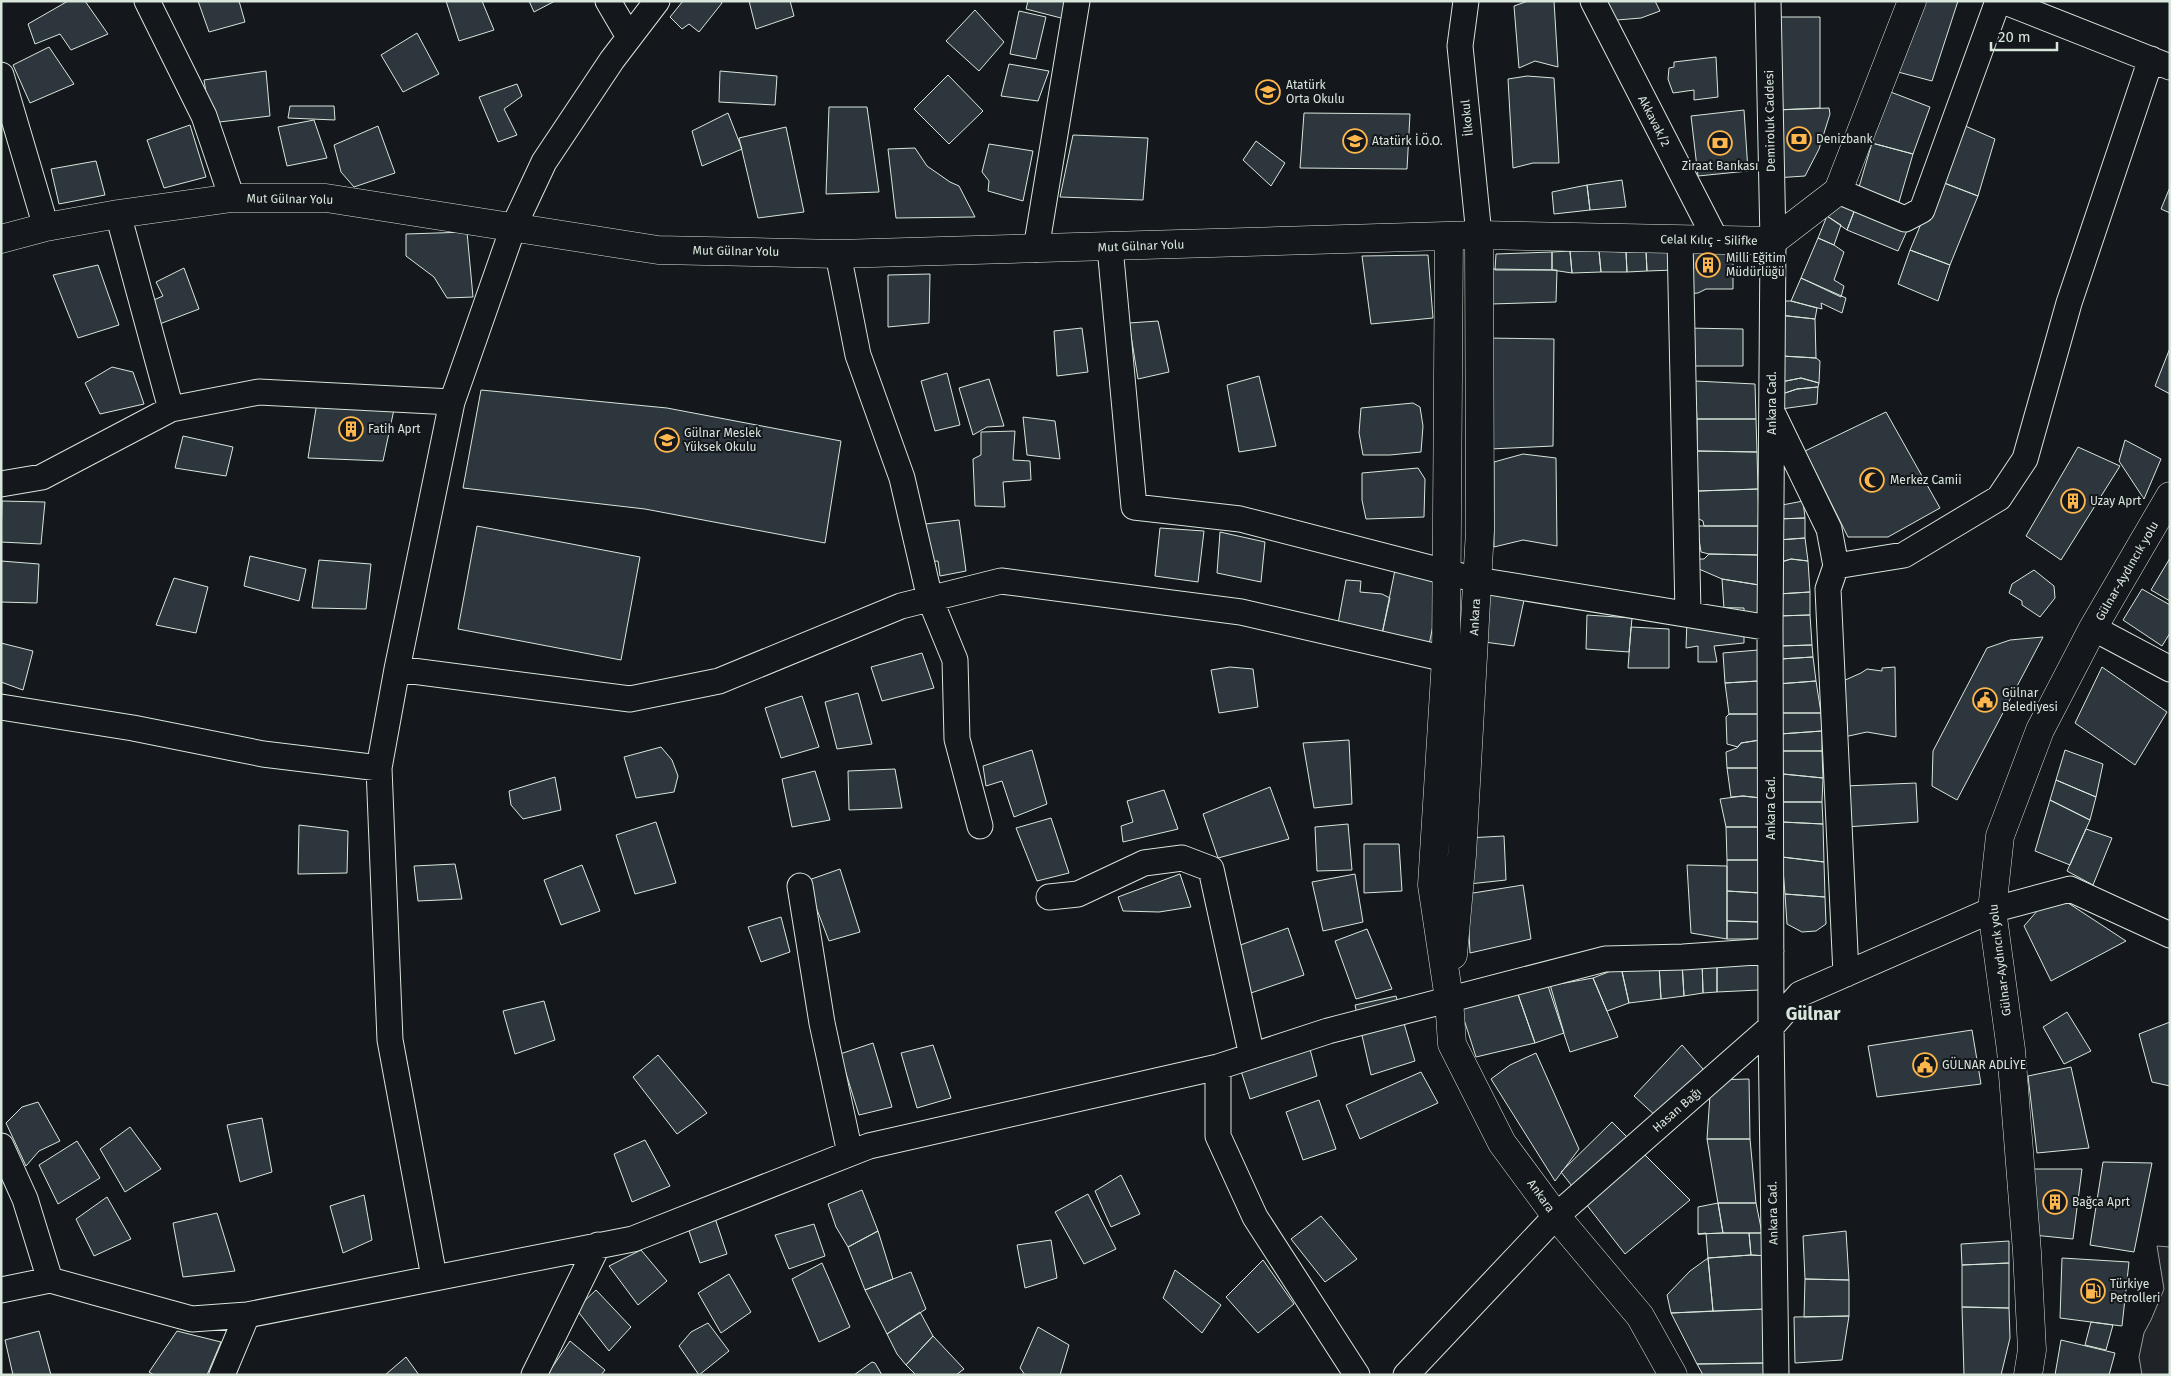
<svg xmlns="http://www.w3.org/2000/svg" width="2171" height="1376" font-family="'Fira Sans',sans-serif">
  <rect width="100%" height="100%" fill="#14181c"/>
  <path fill="#202428" stroke="#939e99" d="M2157 1246 2170 1247V1375H2142L2139 1357 2144 1333 2151 1320 2164 1289Z"/>
  <path fill="#2c363c" stroke="#d8e6dc" d="M68 1H85L108 34 71 50 60 34 35 44 28 24Z
    M198 1H239L245 22 209 32Z
    M446 1H482L494 30 459 41Z
    M529 1H555L534 12Z
    M683 1H721L722 3 699 32 689 24 682 29 670 17Z
    M749 1H790L794 16 756 29Z
    M1028 1H1067L1065 19 1026 9Z
    M1528 1H1554L1558 67 1535 61 1519 68 1514 6Z
    M1604 1H1655L1660 11 1641 18 1617 20Z
    M1920 1H1958L1932 81 1898 72Z
    M975 10 1004 42 979 71 946 41Z
    M1019 11 1046 17 1036 59 1010 54Z
    M1776 17H1820V108L1776 110Z
    M417 33 439 74 403 92 381 55Z
    M49 47 74 84 30 103 13 65Z
    M1716 57 1718 97 1694 100V90L1673 93 1668 79 1669 68 1674 67V62Z
    M1009 64 1049 71 1038 101 1001 96Z
    M266 71 270 116 211 123 204 80Z
    M720 71 777 76 775 105 719 102Z
    M948 75 983 111 949 144 914 109Z
    M1527 76 1554 78 1559 163H1533L1513 168 1508 79Z
    M517 84 522 96 504 109 517 135 498 142 479 97Z
    M1888 91 1930 107 1913 154 1864 141Z
    M290 106H334L335 120 288 118Z
    M829 107H867L879 192 826 194Z
    M1829 108 1830 114 1819 149 1805 176 1775 178 1776 110Z
    M1744 110 1748 171 1698 176 1691 116Z
    M728 113 742 149 702 166 692 131Z
    M1304 113 1410 114 1407 169 1300 168Z
    M314 120 327 158 287 166 278 127Z
    M190 125 206 177 164 188 147 140Z
    M1963 125 1995 139 1978 196 1939 181Z
    M378 126 395 173 354 187 341 172 334 145Z
    M786 127 804 212 758 218 739 138Z
    M1073 135 1148 138 1143 200 1060 197Z
    M1256 141 1285 163 1271 186 1243 160Z
    M1872 143 1913 154 1899 202 1859 187Z
    M989 144 1033 151 1023 201 988 191 989 181 982 172Z
    M915 148 927 166 950 182 959 186 975 217 896 218 888 149Z
    M96 161 105 195 59 204 51 169Z
    M1622 180 1626 207 1590 210 1587 185Z
    M1939 181 1978 196 1950 265 1910 250Z
    M1587 185 1590 210 1554 214 1552 192Z
    M2170 187V213L2161 209Z
    M1838 198 1857 204 1847 230 1827 216Z
    M1857 204 1910 224 1898 251 1847 230Z
    M1827 216 1841 225 1834 245 1818 238Z
    M467 232 473 297 447 298 434 277 406 256V234Z
    M1818 238 1834 245 1844 252 1834 280 1844 286 1841 297 1801 278Z
    M1682 239 1733 240V289H1706L1698 293 1685 294Z
    M1673 249 1674 270 1647 271 1646 251Z
    M1910 250 1950 265 1938 301 1898 284Z
    M1570 251H1599L1601 272 1572 273Z
    M1570 251 1572 273 1552 270V252Z
    M1599 251 1626 252 1627 272H1601Z
    M1646 251 1647 271 1627 272 1626 252Z
    M1552 252V270H1495L1496 254Z
    M1428 255 1433 318 1371 324 1362 256Z
    M98 265 119 325 78 338 53 275Z
    M184 268 199 309 157 325 149 302 163 296 156 282Z
    M1492 269 1557 270 1556 302 1491 304Z
    M930 274 929 323 888 327V275Z
    M1801 278 1846 298 1842 313 1821 303 1822 309 1791 301Z
    M1780 301H1791L1817 308 1815 319 1779 315Z
    M1779 315 1815 319 1816 358 1782 356Z
    M1158 321 1169 372 1138 379 1129 323Z
    M1082 328 1088 372 1057 376 1054 331Z
    M1685 328 1743 329V366H1686Z
    M1488 338 1554 339 1553 446 1490 449Z
    M2170 348V394L2155 386Z
    M1782 356 1816 358 1820 361 1819 383 1801 378 1781 382Z
    M112 367 133 372 144 404 100 414 85 383Z
    M947 373 960 425 935 431 921 381Z
    M1259 376 1276 446 1239 452 1227 385Z
    M1801 378 1819 383 1818 387 1797 389 1779 395 1781 382Z
    M989 379 1004 426 987 427 973 435 959 388Z
    M1695 381 1755 384 1756 419H1697Z
    M1818 387 1817 404 1781 409 1779 395 1797 389Z
    M481 390 667 408 841 441 825 543 645 509 463 488Z
    M318 396 396 400 383 461 308 458Z
    M1413 403 1420 407 1423 426 1421 452 1390 455H1363L1359 433 1361 408Z
    M1886 412 1940 508 1888 537H1848L1805 451Z
    M1023 417 1055 421 1060 459 1027 455Z
    M1697 419H1756L1757 452 1697 451Z
    M1015 431 1013 460 1030 461 1031 480 1003 482 1005 507 975 506 973 459 981 455V432Z
    M183 436 233 447 226 476 175 468Z
    M2125 440 2161 459 2144 499 2119 461Z
    M2078 447 2120 466 2061 560 2026 536Z
    M1697 451 1757 452 1758 489 1698 491Z
    M1523 454 1556 458 1557 546 1523 540 1494 547V462Z
    M1418 468 1425 479 1424 517 1366 519 1362 500V473Z
    M1758 489 1759 526H1704L1703 521 1697 518 1698 491Z
    M2 501 45 502 41 544 1 542Z
    M1803 501 1805 518 1777 519V506Z
    M1805 518V538L1778 540 1777 519Z
    M959 520 966 571 940 576 938 561 925 562 917 525Z
    M477 526 640 557 621 660 458 629Z
    M1695 526H1759V555L1709 554 1701 552 1699 539H1696Z
    M1160 528 1204 531 1198 582 1155 576Z
    M1220 532 1265 542 1261 582 1217 573Z
    M1805 538 1808 561 1791 559 1778 563V540Z
    M1709 554 1759 555V585L1722 579 1699 569 1698 559H1704Z
    M250 556 306 569 299 601 244 586Z
    M2170 558V601L2151 590Z
    M1791 559 1808 561 1810 592 1778 594V563Z
    M319 560 371 564 366 609 312 608Z
    M1 561 39 564 37 603 1 602Z
    M1395 570 1443 576 1429 645 1382 634Z
    M2034 570 2054 586 2055 598 2040 617 2022 605V601L2009 593 2012 584Z
    M174 578 208 587 196 633 156 625Z
    M1722 579 1759 585V616L1724 609Z
    M1346 580 1361 581 1360 592 1382 594 1390 598 1382 634 1337 629Z
    M1482 583 1526 591 1514 646 1477 641Z
    M2142 589 2170 605V633L2162 646 2123 620Z
    M1810 592V615L1777 616 1778 594Z
    M1693 607 1744 608V643L1714 646 1717 662H1698V646L1686 648 1687 619Z
    M1587 615 1632 618 1629 652 1586 649Z
    M1810 615 1812 645 1779 646 1777 616Z
    M1631 627 1669 629V668H1628Z
    M2043 637 1957 800 1932 786 1933 751 1987 648 2010 640Z
    M1 643 33 651 23 690 1 682Z
    M1812 645 1813 657 1780 659 1779 646Z
    M1758 650V681L1725 683 1723 653Z
    M922 653 934 688 882 701 871 667Z
    M1813 657 1816 681 1777 684 1780 659Z
    M1230 667 1253 669 1258 707 1219 713 1211 670Z
    M1895 667 1896 737 1867 732 1844 737 1843 681 1861 673 1867 669 1882 671V668Z
    M2102 667 2167 712 2135 765 2075 723Z
    M1758 681 1759 714H1729L1725 683Z
    M1816 681 1821 713H1779L1777 684Z
    M858 693 872 744 837 749 825 702Z
    M802 696 819 747 781 758 765 708Z
    M1779 713H1821L1822 731 1780 734Z
    M1729 714H1759L1760 740 1741 743 1738 747 1727 744 1726 717Z
    M1822 731V751H1782L1780 734Z
    M1349 740 1352 804 1314 808 1303 743Z
    M1760 740 1761 768H1727L1726 752 1737 748 1741 743Z
    M661 747 672 760 678 776 674 792 636 798 624 757Z
    M1032 750 1047 804 1014 817 1002 781 986 786 983 766Z
    M2065 750 2103 764 2096 797 2056 780Z
    M1782 751H1822L1823 778 1783 774Z
    M1727 768H1761V798L1743 796 1731 797Z
    M895 769 902 808 849 810 848 771Z
    M815 771 830 820 792 827 782 779Z
    M1783 774 1823 778 1822 802H1783Z
    M555 777 561 810 523 819 511 805 509 791Z
    M2056 780 2096 797 2090 820 2050 800Z
    M1916 783 1918 822 1846 827 1845 786Z
    M1270 787 1289 839 1218 858 1203 814Z
    M1164 790 1178 829 1123 842 1121 826 1133 822 1127 801Z
    M1743 796 1761 798V827H1726L1720 799Z
    M2050 800 2090 820 2070 865 2035 851Z
    M1783 802H1822L1823 824 1782 822Z
    M1051 818 1069 873 1037 881 1016 828Z
    M656 822 676 883 635 894 616 835Z
    M1782 822 1823 824 1824 862 1782 857Z
    M1348 824 1352 870 1317 871 1315 827Z
    M299 825 348 831 347 873 298 874Z
    M1726 827H1761V860H1727Z
    M2086 829 2112 838 2093 885 2067 871Z
    M1504 836 1506 880 1469 884 1467 838Z
    M1364 844H1399L1402 891 1364 893Z
    M1782 857 1824 862 1825 897 1785 894Z
    M1727 860H1761L1760 893 1727 891Z
    M455 864 462 899 418 901 414 866Z
    M582 865 600 911 561 925 544 880Z
    M1687 865 1727 866V939L1691 933Z
    M840 869 860 932 829 941 806 881Z
    M1180 874 1191 907 1159 912 1123 911 1118 897Z
    M1355 874 1363 922 1323 931 1312 882Z
    M1523 885 1531 939 1470 953 1467 894Z
    M1727 891 1760 893 1761 922 1727 921Z
    M2053 893 2126 941 2051 981 2024 926Z
    M1785 894 1825 897 1826 924 1816 931 1802 932 1787 924Z
    M781 917 790 952 761 962 748 927Z
    M1727 921 1761 922 1762 939H1727Z
    M1288 928 1304 975 1242 996 1232 948Z
    M1367 929 1392 989 1356 999 1335 941Z
    M1759 954V990L1717 992V958Z
    M1717 958V992L1703 993 1702 960Z
    M1702 960 1703 993 1684 996 1682 963Z
    M1682 963 1684 996 1661 999 1659 965Z
    M1659 965 1661 999 1629 1003 1621 967Z
    M1621 967 1629 1003 1607 1011 1593 978Z
    M1511 974 1535 1043 1476 1057 1454 988Z
    M1547 974 1564 1033 1535 1043 1515 986Z
    M1593 978 1618 1037 1570 1052 1548 986Z
    M1396 996 1415 1061 1371 1075 1355 1005Z
    M544 1001 555 1040 515 1054 503 1011Z
    M2067 1012 2091 1051 2064 1064 2043 1027Z
    M2170 1022V1086L2152 1082 2139 1034Z
    M1305 1030 1317 1076 1250 1099 1234 1049Z
    M1972 1030 1981 1084 1877 1097 1868 1046Z
    M873 1043 892 1107 859 1115 840 1054Z
    M933 1045 951 1098 917 1108 901 1053Z
    M1682 1045 1703 1069 1702 1096 1669 1128 1634 1096Z
    M1536 1053 1579 1149 1555 1181 1491 1079 1510 1065Z
    M658 1055 707 1113 677 1134 633 1077Z
    M2071 1067 2089 1148 2037 1153 2028 1076Z
    M1421 1072 1438 1103 1360 1139 1346 1105Z
    M1749 1079 1750 1139H1707L1711 1080Z
    M1319 1100 1336 1149 1303 1160 1286 1112Z
    M38 1102 60 1141 39 1151 26 1166 6 1123 22 1107Z
    M262 1118 272 1172 240 1182 227 1125Z
    M1612 1122 1690 1200 1625 1254 1561 1172Z
    M130 1127 161 1169 125 1192 100 1149Z
    M1707 1139H1750L1756 1203H1718Z
    M645 1140 670 1186 632 1202 614 1154Z
    M77 1141 100 1178 58 1204 39 1165Z
    M2103 1162 2152 1163 2134 1252 2090 1245Z
    M2034 1169H2082L2073 1239 2033 1235Z
    M1121 1175 1140 1214 1111 1227 1095 1191Z
    M862 1190 878 1231 848 1247 836 1227 828 1204Z
    M1088 1194 1116 1249 1084 1264 1055 1212Z
    M364 1195 372 1240 343 1253 330 1206Z
    M107 1197 131 1239 94 1256 76 1219Z
    M1718 1203 1723 1233 1698 1234V1207Z
    M1718 1203H1756L1762 1233H1723Z
    M217 1213 235 1271 183 1277 173 1223Z
    M714 1215 727 1254 700 1263 687 1225Z
    M1321 1216 1357 1259 1325 1282 1291 1239Z
    M814 1224 825 1256 789 1269 775 1235Z
    M878 1231 893 1279 865 1290 848 1247Z
    M1846 1231 1849 1280 1805 1279 1803 1236Z
    M1706 1233 1698 1234 1723 1233H1749L1751 1255 1708 1258Z
    M1749 1233H1762L1768 1256 1751 1255Z
    M1051 1240 1057 1278 1025 1288 1017 1245Z
    M2009 1241V1263L1962 1265 1961 1244Z
    M641 1250 667 1281 638 1305 609 1266Z
    M1751 1255 1768 1256 1767 1309 1713 1311 1708 1258Z
    M1708 1258 1713 1311 1671 1313 1667 1295 1690 1271Z
    M2062 1258 2129 1262 2122 1326 2060 1318Z
    M1263 1260 1294 1304 1258 1333 1226 1297Z
    M822 1263 850 1327 819 1342 792 1279Z
    M2009 1263V1308L1962 1307V1265Z
    M1175 1270 1221 1305 1202 1333 1163 1298Z
    M911 1272 926 1309 887 1334 865 1290Z
    M729 1274 751 1312 721 1333 698 1293Z
    M1805 1279 1849 1280V1316L1804 1317Z
    M596 1290 631 1327 609 1351 576 1309Z
    M1962 1307 2009 1308 2010 1338 2001 1375H1964Z
    M1767 1309 1766 1363 1697 1364 1671 1313Z
    M920 1312 933 1336 906 1365 897 1354 887 1334Z
    M1849 1316 1842 1360 1795 1363 1794 1317Z
    M2091 1322 2113 1325 2106 1350 2085 1345Z
    M708 1323 729 1351 699 1375 679 1346 691 1332Z
    M1038 1327 1069 1345 1060 1375H1025L1020 1368Z
    M39 1331 51 1375H13L5 1340Z
    M177 1331 221 1342 207 1375H154L149 1372Z
    M933 1336 964 1369 956 1375H916L906 1365Z
    M2061 1340 2115 1353 2109 1375H2055Z
    M570 1341 605 1370 601 1375H547Z
    M406 1357 419 1375H385Z
    M872 1362 875 1363 882 1375H854Z
    M1766 1363 1767 1375H1703L1697 1364Z"/>
  <g fill="none" stroke-linecap="round" stroke-linejoin="round">
    <g stroke="#d8e6dc" stroke-width="27">
      <path id="minor" d="M147 1 204 116 232 198
        M608 1 629 37
        M1466 1 1460 46 1479 235
        M1593 1 1716 240
        M1768 1 1773 241 1770 628 1771 1027 1776 1375
        M2003 1 2170 67
        M1 75 46 227
        M1838 191 1905 219 1922 210 1998 1
        M118 214 171 409
        M1680 239 1688 613
        M1110 247 1134 507 1240 519 1477 580 1770 628
        M1036 249 1077 1
        M838 254 858 355 902 478 930 599 955 660 957 739 980 826
        M1774 416 1829 529 1836 566
        M1 484 42 477 171 409 259 392 452 402
        M2093 628 2170 669
        M397 669 630 699 719 681 901 606 1001 581 1241 612 1446 659 1463 668
        M1 707 133 728 263 754 379 768
        M800 886 822 1023 850 1153
        M1049 897 1078 894 1144 863 1182 858 1211 869 1252 1056
        M1846 974 1828 589 1836 566 1904 555 1999 498 2025 459 2069 303 2151 59
        M1218 1067V1136L1255 1217 1357 1375
        M1 1146 25 1199 50 1280
        M434 1277 390 1040 379 768 397 669 452 402 513 228 544 162 612 60 657 1
        M1 1290 50 1280 192 1319 247 1315 633 1239 869 1146 1218 1067 1328 1031 1605 959 1683 957 1771 951
        M222 1375 247 1315
        M534 1375 598 1245
        M1406 1375 1556 1216 1771 1027 1800 994 1992 910 2070 889 2170 935"/>
    </g>
    <g stroke="#d8e6dc" stroke-width="29">
      <path id="major" d="M1449 236 1446 659 1432 885 1449 999 1452 1044 1502 1143 1556 1216 1640 1316 1673 1375
        M1 239 46 227 118 214 232 198H326L658 250 838 254 1479 235 1773 241 1838 191 1912 1
        M1453 955 1462 855 1480 530 1479 235
        M2028 1375 2032 1350 2027 1252 2011 1050 1992 910 2000 836 2040 730 2093 628 2170 496"/>
    </g>
    <use href="#minor" stroke="#14181c" stroke-width="25"/>
    <use href="#major" stroke="#14181c" stroke-width="28"/>
  </g>
  <defs>
    <g id="school-ring" transform="scale(1.25)"><circle r="9.5" fill="#14181c" stroke="#ffb74d" stroke-width="1.5"/><path d="M0-5L7-2L0 1L-7-2ZM-4 1L0 2.5L4 1V4Q0 6-4 4Z" fill="#ffb74d"/></g>
    <g id="bank-ring" transform="scale(1.25)"><circle r="9.5" fill="#14181c" stroke="#ffb74d" stroke-width="1.5"/><path d="M-6-4H6V4H-6ZM0-2.3a2.3 2.3 0 1 0 0 4.6a2.3 2.3 0 1 0 0-4.6Z" fill="#ffb74d"/></g>
    <g id="building-ring" transform="scale(1.25)"><circle r="9.5" fill="#14181c" stroke="#ffb74d" stroke-width="1.5"/><path d="M-4-6H4V6H1V3H-1V6H-4ZM-2.5-4.3h1.7v1.8h-1.7ZM.8-4.3h1.7v1.8H.8ZM-2.5-1h1.7V.8h-1.7ZM.8-1h1.7V.8H.8Z" fill="#ffb74d"/></g>
    <g id="university-ring" transform="scale(1.25)"><circle r="9.5" fill="#14181c" stroke="#ffb74d" stroke-width="1.5"/><path d="M0-5L7-2L0 1L-7-2ZM-4 1L0 2.5L4 1V4Q0 6-4 4Z" fill="#ffb74d"/></g>
    <g id="mosque-ring" transform="scale(1.25)"><circle r="9.5" fill="#14181c" stroke="#ffb74d" stroke-width="1.5"/><path d="M3.5-4.9A6 6 0 1 0 3.5 4.9A5 5 0 1 1 3.5-4.9Z" fill="#ffb74d"/></g>
    <g id="civic-ring" transform="scale(1.25)"><circle r="9.5" fill="#14181c" stroke="#ffb74d" stroke-width="1.5"/><path d="M-.6-6.5H3V-4.5H.6V-3L4-1V1h2V6H-6V1h2V-1L-.6-3ZM-1.2 2.5V6h2.4V2.5Z" fill="#ffb74d"/></g>
    <g id="fuel-ring" transform="scale(1.25)"><circle r="9.5" fill="#14181c" stroke="#ffb74d" stroke-width="1.5"/><path d="M-5.5-6h7V0h2V4h1.3V-2.5L3-4.5l.8-.8L6-3V5H2.5V1h-1V6h-7ZM-4.2-4.7v3.2H.2V-4.7Z" fill="#ffb74d"/></g>
  </defs>
  <g fill-rule="evenodd">
    <use href="#school-ring" x="1268" y="92"/>
    <use href="#bank-ring" x="1799" y="139"/>
    <use href="#school-ring" x="1355" y="141"/>
    <use href="#bank-ring" x="1720" y="143"/>
    <use href="#building-ring" x="1708" y="265"/>
    <use href="#building-ring" x="351" y="429"/>
    <use href="#university-ring" x="667" y="440"/>
    <use href="#mosque-ring" x="1872" y="480"/>
    <use href="#building-ring" x="2073" y="501"/>
    <use href="#civic-ring" x="1985" y="700"/>
    <use href="#civic-ring" x="1925" y="1065"/>
    <use href="#building-ring" x="2055" y="1202"/>
    <use href="#fuel-ring" x="2093" y="1291"/>
  </g>
  <g text-anchor="middle" stroke-width="4" stroke-linejoin="round" paint-order="stroke">
    <g font-size="12" fill="#d8e6dc" stroke="#14181c" text-anchor="start">
      <text x="1286" y="89">Atatürk<tspan x="1286" dy="14">Orta Okulu</tspan></text>
      <text x="1816" y="143">Denizbank</text>
      <text x="1372" y="145">Atatürk İ.Ö.O.</text>
      <text x="1720" y="170" text-anchor="middle">Ziraat Bankası</text>
      <text x="1726" y="262">Milli Eğitim<tspan x="1726" dy="14">Müdürlüğü</tspan></text>
      <text x="368" y="433">Fatih Aprt</text>
      <text x="684" y="437">Gülnar Meslek<tspan x="684" dy="14">Yüksek Okulu</tspan></text>
      <text x="1890" y="484">Merkez Camii</text>
      <text x="2090" y="505">Uzay Aprt</text>
      <text x="2002" y="697">Gülnar<tspan x="2002" dy="14">Belediyesi</tspan></text>
      <text x="1942" y="1069">GÜLNAR ADLİYE</text>
      <text x="2072" y="1206">Bağca Aprt</text>
      <text x="2110" y="1288">Türkiye<tspan x="2110" dy="14">Petrolleri</tspan></text>
    </g>
    <g font-size="12" fill="#d8e6dc" stroke="#14181c">
      <text transform="translate(1467 118) rotate(-96)" y="4">İlkokul</text>
      <text transform="translate(1654 121) rotate(63)" y="4">Akkavak/2</text>
      <text transform="translate(1770 121) rotate(-91)" y="4">Demiroluk Caddesi</text>
      <text transform="translate(290 199) rotate(1)" y="4">Mut Gülnar Yolu</text>
      <text transform="translate(1709 240) rotate(1)" y="4">Celal Kılıç - Silifke</text>
      <text transform="translate(1141 246) rotate(-2)" y="4">Mut Gülnar Yolu</text>
      <text transform="translate(736 251) rotate(1)" y="4">Mut Gülnar Yolu</text>
      <text transform="translate(1772 403) rotate(-90)" y="4">Ankara Cad.</text>
      <text transform="translate(2127 571) rotate(-60)" y="4">Gülnar-Aydıncık yolu</text>
      <text transform="translate(1475 617) rotate(-87)" y="4">Ankara</text>
      <text transform="translate(1771 808) rotate(-90)" y="4">Ankara Cad.</text>
      <text transform="translate(2000 960) rotate(-97)" y="4">Gülnar-Aydıncık yolu</text>
      <text transform="translate(1677 1110) rotate(-41)" y="4">Hasan Bağı</text>
      <text transform="translate(1541 1196) rotate(54)" y="4">Ankara</text>
      <text transform="translate(1773 1213) rotate(-91)" y="4">Ankara Cad.</text>
    </g>
    <g font-size="18" font-weight="bold" fill="#d8e6dc" stroke="#14181c">
      <text x="1813" y="1020">Gülnar</text>
    </g>
  </g>
  <rect width="2171" height="1376" fill="none" stroke="#d8e6dc" stroke-width="5"/>
  <path d="M1991 42v8h66v-8" fill="none" stroke="#d8e6dc" stroke-width="2.5"/>
  <text x="1998" y="42" font-size="15" fill="#d8e6dc" stroke="#14181c" stroke-width="4" paint-order="stroke">20 m</text>
</svg>
